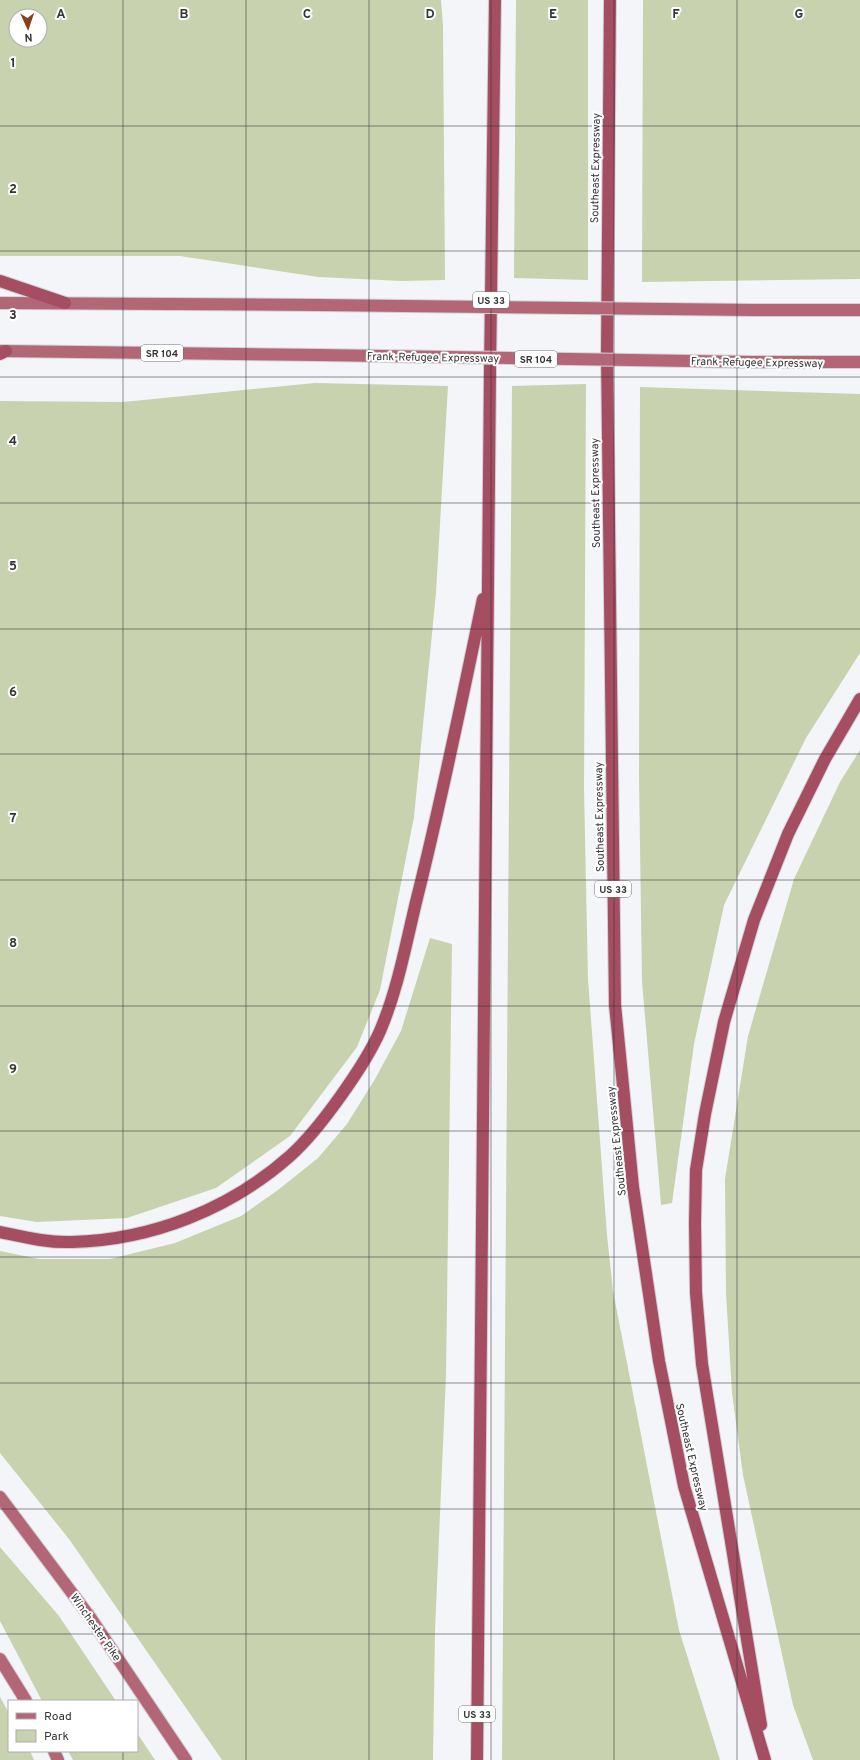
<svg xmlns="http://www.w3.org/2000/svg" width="860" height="1760" font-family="Overpass,sans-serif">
  <rect width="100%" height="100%" fill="#f4f5f9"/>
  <path fill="#c8d2af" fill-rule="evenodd" d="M0 0H441L443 26 445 280 402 281 318 277 180 256H0ZM16 16H40V40H16Z
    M516 0H588V280L514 278Z
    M643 0H860V279L642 282Z
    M315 383 448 386 436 593 414 817 380 990 357 1047 290 1136 216 1188 127 1218 37 1222 0 1216V401L123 402Z
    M586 384 584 789 588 979 607 1235 613 1291 679 1630 720 1760H502L512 386Z
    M640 387 860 394V653L806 738 724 905 694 1044 672 1203 661 1205 642 981 639 777Z
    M860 750V1760H813L793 1705 743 1475 732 1393 726 1293 725 1179 748 1036 794 879 840 782Z
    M430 938 452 944 446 1375 435 1631 433 1760H222L69 1539 0 1453V1251L39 1259H110L175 1243 241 1216 278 1190 318 1158 347 1124 375 1079 401 1031Z
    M0 1547 59 1616 116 1701H42L0 1621Z
    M0 1697 9 1713V1751H30L34 1760H0Z
    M137 1733 155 1760H73L68 1751H137Z"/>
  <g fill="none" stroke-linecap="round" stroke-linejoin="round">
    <g stroke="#d2d2d6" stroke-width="14">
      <path id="primary" d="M0 303 318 305
        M753 310H860
        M0 351 319 355
        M753 362H860
        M0 1497 90 1617 186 1760
        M0 1659 26 1701
        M54 1751 58 1760"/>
    </g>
    <g stroke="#d2d2d6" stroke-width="14">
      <path id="highway" d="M610 0 607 355 615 1005 633 1187 659 1361 684 1486 765 1760
        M0 281 65 303
        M0 354 6 351
        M0 1232C24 1237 48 1243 72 1242 152 1240 230 1209 290 1156 309 1139 325 1118 340 1097 355 1076 370 1054 380 1031 398 989 406 943 417 898 442 799 462 699 483 599
        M761 1725 702 1364 696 1293 695 1223 696 1170 705 1114 724 1022 754 920 788 834 825 759 860 699
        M477 1760 490 371 495 0"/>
    </g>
    <use href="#primary" stroke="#b36776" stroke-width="12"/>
    <use href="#highway" stroke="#a54d61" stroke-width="12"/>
    <g stroke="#d2d2d6" stroke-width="14" stroke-linecap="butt">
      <path id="primary-bridge" d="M318 305 753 310
        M319 355 753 362"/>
    </g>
    <use href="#primary-bridge" stroke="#b36776" stroke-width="12"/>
  </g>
  <path fill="none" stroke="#353537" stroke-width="1" stroke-opacity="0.55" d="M123 0V1701M246 0V1760M369 0V1760M491 0V1760M614 0V1760M737 0V1760M0 126H860M0 251H860M0 377H860M0 503H860M0 629H860M0 754H860M0 880H860M0 1006H860M0 1131H860M0 1257H860M0 1383H860M0 1509H860M0 1634H860M123 1751V1760"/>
  <g text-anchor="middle" stroke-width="4" stroke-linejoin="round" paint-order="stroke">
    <g fill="#fff" stroke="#727273" stroke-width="1">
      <rect x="473" y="292" width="36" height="16" rx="3"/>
      <rect x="141" y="345" width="42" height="16" rx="3"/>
      <rect x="515" y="351" width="42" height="16" rx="3"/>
      <rect x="595" y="881" width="36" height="16" rx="3"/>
      <rect x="459" y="1706" width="36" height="16" rx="3"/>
    </g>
    <g font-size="10" font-weight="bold" fill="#353537">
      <text x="491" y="304">US 33</text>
      <text x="162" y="357">SR 104</text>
      <text x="536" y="363">SR 104</text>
      <text x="613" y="893">US 33</text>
      <text x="477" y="1718">US 33</text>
    </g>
    <g font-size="11" fill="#353537" stroke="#fff">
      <text transform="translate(595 168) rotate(-89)" y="4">Southeast Expressway</text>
      <text transform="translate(433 357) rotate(1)" y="4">Frank-Refugee Expressway</text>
      <text transform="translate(757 362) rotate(1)" y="4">Frank-Refugee Expressway</text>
      <text transform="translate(595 493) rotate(-91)" y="4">Southeast Expressway</text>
      <text transform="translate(599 817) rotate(-91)" y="4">Southeast Expressway</text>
      <text transform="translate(616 1141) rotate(-96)" y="4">Southeast Expressway</text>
      <text transform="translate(692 1457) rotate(77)" y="4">Southeast Expressway</text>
      <text transform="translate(96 1627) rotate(55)" y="4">Winchester Pike</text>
    </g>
  </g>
  <g font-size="13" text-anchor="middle" font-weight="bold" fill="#353537" stroke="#fff" stroke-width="4" stroke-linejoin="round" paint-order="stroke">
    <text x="61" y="18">A</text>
    <text x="184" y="18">B</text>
    <text x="307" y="18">C</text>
    <text x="430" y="18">D</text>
    <text x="553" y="18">E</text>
    <text x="676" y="18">F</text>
    <text x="799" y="18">G</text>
    <text x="13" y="67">1</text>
    <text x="13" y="193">2</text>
    <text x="13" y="319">3</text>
    <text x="13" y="445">4</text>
    <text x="13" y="570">5</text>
    <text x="13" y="696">6</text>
    <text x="13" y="822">7</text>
    <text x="13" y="947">8</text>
    <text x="13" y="1073">9</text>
  </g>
  <rect x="8" y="1700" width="130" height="52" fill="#ffffff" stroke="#aeaeaf"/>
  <rect x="16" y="1713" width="20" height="6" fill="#b36776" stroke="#aeaeaf"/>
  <text x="44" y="1720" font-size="12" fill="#353537">Road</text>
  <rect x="16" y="1730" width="20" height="12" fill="#c8d2af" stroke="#aeaeaf"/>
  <text x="44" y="1740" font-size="12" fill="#353537">Park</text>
  <g transform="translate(28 28) rotate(177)"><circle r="19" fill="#ffffff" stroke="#aeaeaf"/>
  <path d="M0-3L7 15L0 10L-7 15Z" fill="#88421b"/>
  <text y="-6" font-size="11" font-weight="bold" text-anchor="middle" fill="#353537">N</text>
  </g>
</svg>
